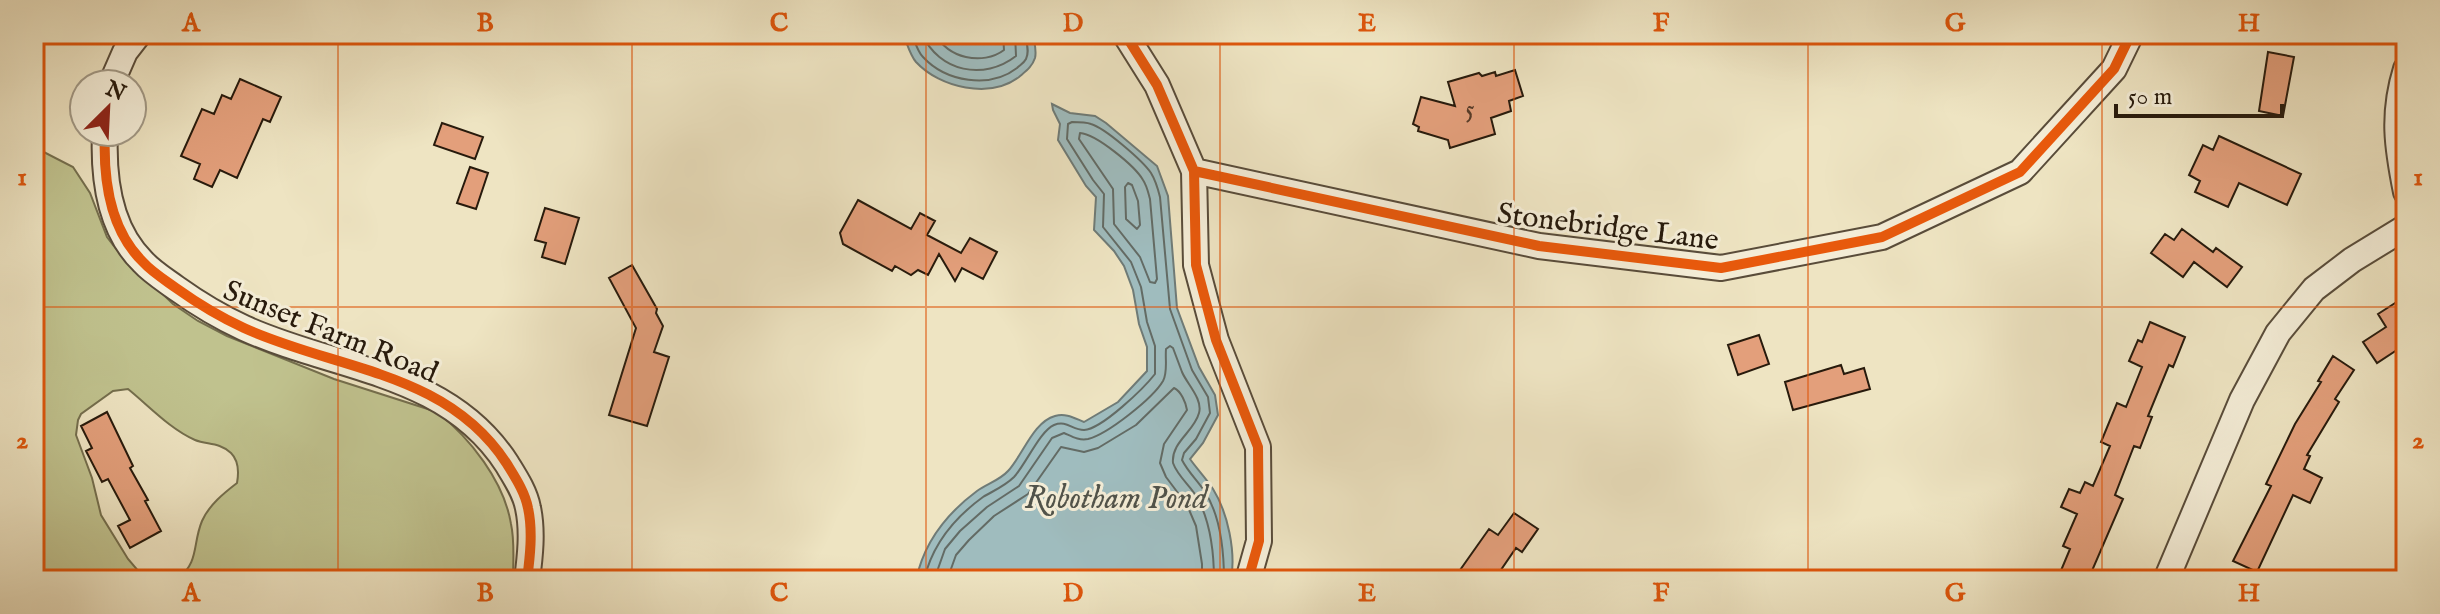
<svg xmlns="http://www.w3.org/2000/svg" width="2440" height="614" font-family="'IM FELL English',serif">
  <rect width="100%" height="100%" fill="#eee4c2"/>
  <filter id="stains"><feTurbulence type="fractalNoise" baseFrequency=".0025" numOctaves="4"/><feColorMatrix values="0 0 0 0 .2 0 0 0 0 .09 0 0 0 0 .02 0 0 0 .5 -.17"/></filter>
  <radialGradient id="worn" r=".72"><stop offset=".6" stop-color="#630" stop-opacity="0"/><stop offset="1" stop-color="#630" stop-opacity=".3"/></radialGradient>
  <path fill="#c0c28e" stroke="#746e4d" stroke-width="2" d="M34 147 73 167 90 193 107 237 117 250 173 304 198 321 227 336 334 379 437 412C470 438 504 481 511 524 515 542 513 562 513 580H177C200 561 192 545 202 521 209 505 224 493 237 483 239 472 239 461 231 453 219 442 207 445 195 440 170 429 149 406 128 389L113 391 81 414 78 420 76 435 92 478 101 515 128 559 146 580H34Z"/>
  <path fill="#9fbcbe" stroke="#6f7b77" stroke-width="2" d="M903 34H1033C1034 42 1037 50 1035 58 1032 67 1026 71 1019 77 990 99 940 88 916 62 910 55 907 43 903 34Z
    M1052 104 1070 113 1095 116 1106 123 1157 166 1168 196 1177 308 1199 367 1215 395 1218 415 1203 443 1190 459C1197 469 1206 478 1213 489 1228 513 1236 552 1231 580H916C924 542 946 514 977 491 987 484 1000 480 1008 471 1023 455 1033 422 1055 416 1066 413 1074 418 1084 422L1118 402 1147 371V347L1139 324 1133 290 1124 266 1114 251 1094 230 1096 197 1086 186 1058 140 1060 124 1053 110Z"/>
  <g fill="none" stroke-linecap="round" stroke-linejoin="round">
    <path stroke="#636b65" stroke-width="2" d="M912 34C915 41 917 51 923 57 946 82 990 89 1017 68 1020 65 1024 63 1026 59 1030 51 1026 42 1025 34
      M922 34C939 72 984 81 1016 56L1015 34
      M936 34C946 58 983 66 1004 50L1003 34
      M1080 133C1096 134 1135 166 1143 180 1147 186 1148 192 1150 199L1157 279 1155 283 1150 282 1140 257 1114 224 1113 189 1079 139Z
      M1128 183 1132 185 1138 201 1140 225 1137 229 1126 219 1125 187Z
      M924 580C932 545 954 518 983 497 993 491 1005 486 1014 477 1026 464 1040 431 1054 425 1067 420 1072 430 1084 430 1102 429 1144 388 1155 374V346L1147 322 1141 287 1131 262 1103 227 1104 194 1093 180 1067 139 1068 124 1072 122C1078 122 1086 122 1091 124 1105 128 1143 161 1151 173 1156 181 1158 189 1160 197L1170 309 1192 370 1208 397 1210 413 1196 439 1184 453 1182 460C1188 472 1198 481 1205 492 1221 517 1224 551 1224 580
      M934 580 945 549 960 531 987 507 1019 486 1052 438 1064 433C1071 436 1079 441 1088 439 1108 434 1153 398 1163 381 1168 372 1165 359 1166 349L1170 346 1173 348C1176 356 1179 364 1182 372 1187 384 1203 399 1199 413 1194 432 1171 442 1173 463 1178 477 1191 486 1198 499 1211 524 1214 553 1214 580
      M947 580 956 555 969 540 994 516 1028 494 1061 447 1084 452 1098 448 1136 425 1174 388C1181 391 1186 403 1187 410L1164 444 1160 463 1166 477 1187 505 1196 526 1202 564V580"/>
  </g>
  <path fill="#e39f7b" stroke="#271a0c" stroke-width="2" d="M2268 52 2294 57 2283 116 2259 111Z
    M1515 70 1523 96 1509 101 1511 111 1491 118 1495 134 1450 148 1448 140 1418 131 1419 127 1413 124 1421 97 1455 106 1448 82 1479 73 1482 76 1495 72 1496 76Z
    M240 79 281 97 270 122 263 119 237 178 220 170 212 187 194 179 200 164 181 156 202 109 214 114 222 95 231 99Z
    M442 123 483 137 475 159 434 145Z
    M2219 136 2301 174 2287 205 2239 183 2228 207 2195 192 2200 181 2189 175 2203 145 2213 150Z
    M470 167 488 173 476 209 457 203Z
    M858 200 911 229 920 213 935 221 927 235 961 253 970 238 997 252 983 279 962 268 955 281 939 254 928 275 918 270 911 275 895 266 892 271 843 244 840 233Z
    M545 208 579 218 565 264 542 257 546 243 535 240Z
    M2182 229 2213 252 2216 248 2242 267 2227 287 2194 262 2183 277 2151 253 2165 234 2174 240Z
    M632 265 657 309 656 313 663 326 654 352 669 357 647 426 609 415 636 328 609 278Z
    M2406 296V344L2377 363 2363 342 2386 327 2378 314Z
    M2150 322 2185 337 2173 367 2169 365 2148 416 2152 417 2140 448 2134 446 2115 495 2123 499 2088 580H2057L2070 549 2063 546 2077 514 2061 507 2069 489 2080 493 2085 482 2093 486 2110 446 2101 442 2117 403 2126 407 2142 367 2129 361 2138 340 2142 342Z
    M1759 335 1769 364 1738 375 1728 345Z
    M2333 356 2354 370 2335 399 2339 402 2307 455 2310 456 2304 469 2322 478 2310 503 2293 495 2257 572 2233 561 2271 486 2266 484 2295 424 2321 382 2318 381Z
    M1841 365 1844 374 1864 368 1870 389 1793 410 1785 382Z
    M107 412 133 466 130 468 148 500 145 501 161 531 130 548 118 526 130 520 108 479 102 482 86 451 92 448 81 426Z
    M1514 513 1538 529 1522 552 1516 548 1494 580H1453L1489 529 1498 535Z"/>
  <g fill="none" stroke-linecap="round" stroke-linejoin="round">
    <g stroke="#594c3a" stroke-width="28">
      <path id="minor" d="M1125 34 1157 85 1194 171 1196 265 1216 340 1258 447 1259 541 1248 580
        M2406 69C2392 114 2397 147 2406 192
        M111 84 125 52 139 34
        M105 132C103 176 109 229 143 262 152 272 165 280 176 288 197 303 220 317 244 328 336 370 447 371 507 464 515 477 525 492 528 508 533 531 530 557 527 580
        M1194 171 1539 246 1721 268 1882 237 2020 172 2114 69 2131 34
        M2166 580 2242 400 2278 333 2314 289 2352 260 2406 227"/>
    </g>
    <use href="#minor" stroke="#f4edd7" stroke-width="24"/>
    <g stroke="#f4edd7" stroke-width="15">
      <path id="cycleway" d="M1125 34 1157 85 1194 171 1196 265 1216 340 1258 447 1259 541 1248 580
        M105 132C103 176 109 229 143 262 152 272 165 280 176 288 197 303 220 317 244 328 336 370 447 371 507 464 515 477 525 492 528 508 533 531 530 557 527 580
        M1194 171 1539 246 1721 268 1882 237 2020 172 2114 69 2131 34"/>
    </g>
    <use href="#cycleway" stroke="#e8590c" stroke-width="10"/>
  </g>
  <path fill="none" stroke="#de560c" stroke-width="2" stroke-opacity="0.55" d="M338 34V580M632 34V580M926 34V580M1220 34V580M1514 34V580M1808 34V580M2102 34V580M34 307H2406"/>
  <g text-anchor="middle" stroke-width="6" stroke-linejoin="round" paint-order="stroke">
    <g font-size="26" fill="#563b28">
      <text x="1470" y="117">5</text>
    </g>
    <g font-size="30" fill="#271a0c" stroke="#f4edd7">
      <text transform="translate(1608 226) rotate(7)" y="10">Stonebridge Lane</text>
      <text transform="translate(331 331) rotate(22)" y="10">Sunset Farm Road</text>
    </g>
    <g font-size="32" font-style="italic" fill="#51534a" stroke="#f4edd7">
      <text x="1116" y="508">Robotham Pond</text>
    </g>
  </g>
  <rect width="2440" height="614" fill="none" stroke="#eee4c2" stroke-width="88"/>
  <g transform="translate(108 108) rotate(24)"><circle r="38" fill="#f4edd7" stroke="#a29986" stroke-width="2"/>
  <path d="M0-6L14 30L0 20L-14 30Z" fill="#8f2418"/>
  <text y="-12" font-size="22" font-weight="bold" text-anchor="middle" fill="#271a0c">N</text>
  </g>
  <path d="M2116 104v12h166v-12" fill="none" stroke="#271a0c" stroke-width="4"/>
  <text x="2128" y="104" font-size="24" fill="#271a0c" stroke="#f4edd7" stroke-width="6" paint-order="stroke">50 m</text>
  <rect x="44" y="44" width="2352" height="526" fill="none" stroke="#de560c" stroke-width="3"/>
  <g font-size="26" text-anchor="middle" font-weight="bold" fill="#de560c">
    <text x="191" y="31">A</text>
    <text x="485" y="31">B</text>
    <text x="779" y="31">C</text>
    <text x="1073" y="31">D</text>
    <text x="1367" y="31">E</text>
    <text x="1661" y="31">F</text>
    <text x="1955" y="31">G</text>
    <text x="2249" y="31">H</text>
    <text x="22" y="185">1</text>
    <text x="2418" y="185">1</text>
    <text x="22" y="448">2</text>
    <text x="2418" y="448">2</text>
    <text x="191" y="601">A</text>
    <text x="485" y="601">B</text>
    <text x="779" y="601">C</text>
    <text x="1073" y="601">D</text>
    <text x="1367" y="601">E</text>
    <text x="1661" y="601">F</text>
    <text x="1955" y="601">G</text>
    <text x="2249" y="601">H</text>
  </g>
  <rect width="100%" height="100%" filter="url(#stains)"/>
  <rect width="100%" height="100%" fill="url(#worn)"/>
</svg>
